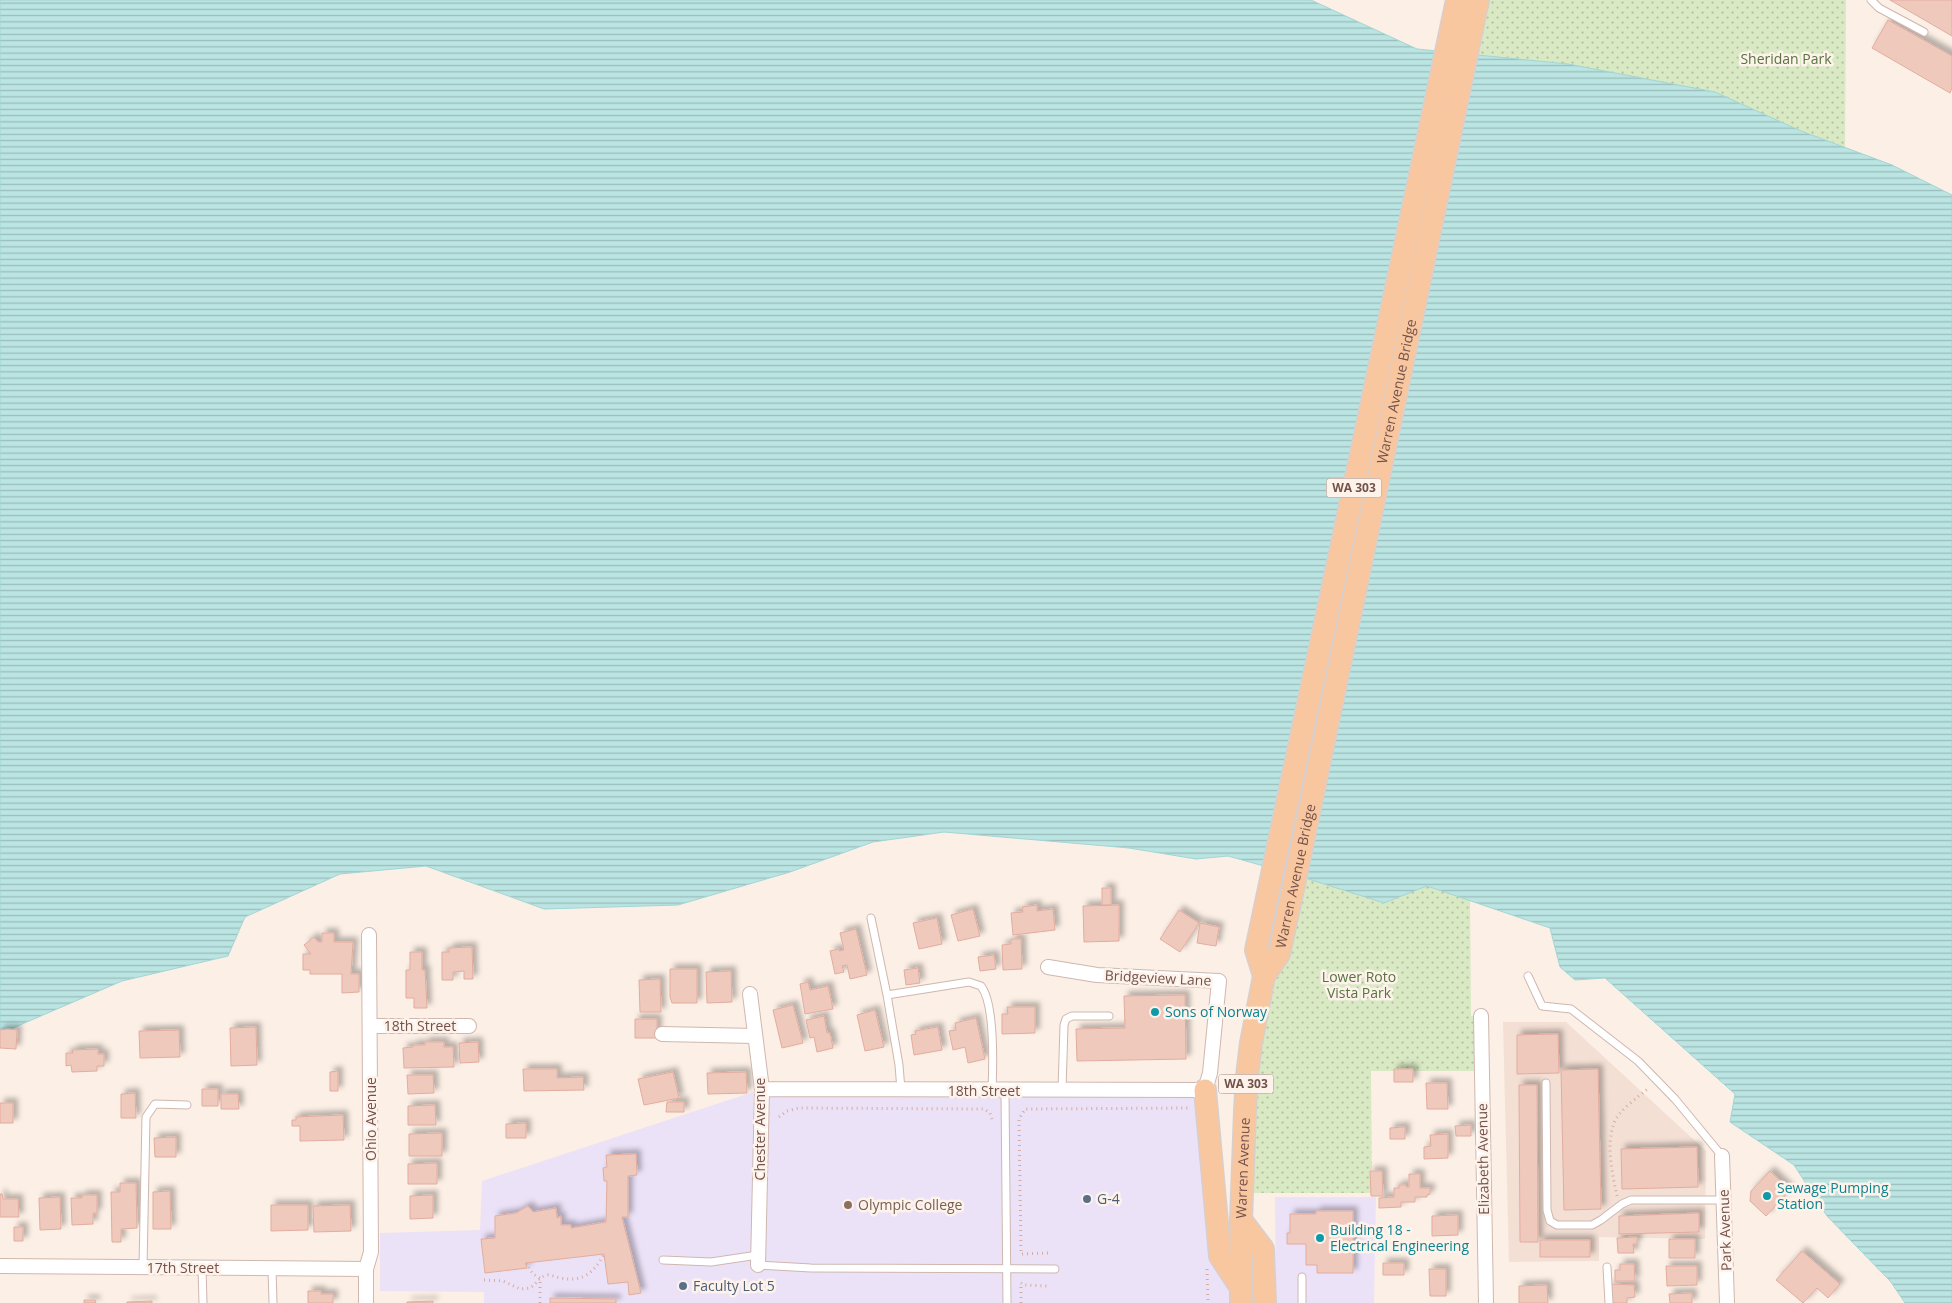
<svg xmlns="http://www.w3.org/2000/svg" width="1952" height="1303" font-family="'Open Sans',sans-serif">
  <defs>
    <pattern id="park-dots" width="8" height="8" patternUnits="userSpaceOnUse" patternTransform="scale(1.25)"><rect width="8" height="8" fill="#d9e9c4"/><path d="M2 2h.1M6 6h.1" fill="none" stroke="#b5bfa1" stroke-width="1.8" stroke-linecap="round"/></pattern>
    <pattern id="water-rules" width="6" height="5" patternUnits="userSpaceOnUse" patternTransform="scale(1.25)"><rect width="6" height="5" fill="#bae5e3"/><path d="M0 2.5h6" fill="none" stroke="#9cbcba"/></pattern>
    <filter id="shadow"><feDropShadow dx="4.5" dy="-4.5" stdDeviation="2.5" flood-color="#0004"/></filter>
  </defs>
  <rect width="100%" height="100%" fill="#fcefe5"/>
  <path fill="#f3dfd4" d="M1503 1022H1566L1706 1151 1705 1239 1599 1237V1261L1509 1262Z"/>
  <path fill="#ece2f8" d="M762 1089 1205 1090 1212 1176 1241 1303H484V1292L380 1291V1233L480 1230 482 1181Z
    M1275 1197H1376L1374 1303H1276Z"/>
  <path fill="url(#park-dots)" d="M1478 0H1846L1845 147 1801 131 1466 55Z
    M1296 875 1384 903 1427 886 1470 900 1471 1016H1481V1071H1371L1372 1193H1242L1245 1111Z"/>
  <path fill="url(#water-rules)" stroke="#a1d6d5" d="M0 0H1311L1417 49 1568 64 1715 92 1801 131 1892 165 1952 195V1303H1905L1891 1282 1827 1216 1794 1165 1730 1122 1735 1094 1605 978 1575 980 1560 967 1550 928 1427 886 1384 903 1296 875 1228 856 1196 859 1129 848 944 832 873 842 790 872 678 905 544 909 426 866 340 874 245 917 228 956 122 981 6 1031 0 1030Z"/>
  <path fill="#f0c9bd" stroke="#e2ac9e" filter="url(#shadow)" d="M1890 0H1952V36Z
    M1888 20 1952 56V88L1950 93 1872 48Z
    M1102 888H1111V905H1102Z
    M1037 905V911L1053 909 1055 930 1013 935 1011 913 1023 912 1022 907Z
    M1119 905V941L1084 942 1083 906Z
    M973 909 980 936 958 941 951 915Z
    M1179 910 1199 923 1180 952 1160 939Z
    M937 918 942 944 919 949 913 923Z
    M1200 923 1219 927 1216 946 1197 943Z
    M856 929 867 975 850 979 847 965 842 966 844 972 835 974 830 951 839 949V951L844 950 840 933Z
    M322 933H334V942H353L351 974H359V992L342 993V974H310V970H303V954H311L304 945 314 937 318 942H322Z
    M1011 939H1021L1022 969 1003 970 1002 945 1011 944Z
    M472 947 473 979H464V971L453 972V980H442V952H449V948Z
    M410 952H422V970H425L427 1008H414V998H406V970H410Z
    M994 955 996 969 980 971 978 957Z
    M918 968 920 983 906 985 904 970Z
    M670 969H697V1003H672L670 997Z
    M731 971 732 1002 707 1003 706 972Z
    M660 979 661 1012H640L639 980Z
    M808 982 810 990 828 986 833 1009 805 1014 800 984Z
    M1185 995 1186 1059 1077 1061 1076 1029 1125 1028 1124 996Z
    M793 1005 803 1043 782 1048 773 1010Z
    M1007 1007H1035V1033L1002 1034V1014H1008Z
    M875 1010 884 1047 865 1051 857 1015Z
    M824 1016 827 1033H830L833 1048 817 1052 814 1037 810 1038 806 1020Z
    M976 1018 985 1059 968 1063 965 1047 953 1050 949 1031 956 1030 955 1023Z
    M635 1019H657V1038H635Z
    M256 1027 257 1065 231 1066 230 1028Z
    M938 1027 942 1050 914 1055 911 1035 916 1034 915 1031Z
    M8 1029 17 1030 16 1049 0 1048V1030Z
    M179 1030 180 1057 140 1058 139 1031Z
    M1558 1034 1559 1073 1517 1074V1035Z
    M425 1042H444V1047H453L454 1067 404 1068 403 1048 413 1047V1045H425Z
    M478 1042 479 1062 460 1063 459 1043Z
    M98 1049V1054H104V1066H97V1071L72 1072 71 1065 66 1066V1053H73L72 1050Z
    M523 1069H557V1078L583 1077 584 1090 524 1091Z
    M1394 1069H1413V1082H1394Z
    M1598 1069 1601 1209 1564 1210 1561 1070Z
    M338 1071V1091H330V1072Z
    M673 1072 679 1098 644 1105 638 1079Z
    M746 1072 747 1093 708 1094 707 1073Z
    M407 1075H433L434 1093 408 1094Z
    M1426 1083H1447L1448 1109H1427Z
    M1519 1085H1537L1538 1242H1520Z
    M202 1089H218V1106H202Z
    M135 1093 136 1118H121V1094Z
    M221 1094H238L239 1109H221Z
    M667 1102H684V1112H666Z
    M0 1103H13V1123H0Z
    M435 1105 436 1125H408V1106Z
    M343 1115 344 1140 300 1141V1126H292V1120H296V1117Z
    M526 1123V1138H506V1124Z
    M1471 1125V1136H1456L1455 1126Z
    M1405 1127V1139H1390V1128Z
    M442 1133V1156H409V1134Z
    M1448 1134V1158L1424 1159V1147L1431 1146 1430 1135Z
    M176 1137V1157H155L154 1138Z
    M1697 1147 1698 1187 1622 1189 1621 1149Z
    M636 1154 637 1175 628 1176V1217H622L641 1293 629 1295 628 1282 608 1284 604 1254 526 1263 527 1268 485 1273 481 1239 495 1238V1216L516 1213 528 1206 533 1212 556 1208 557 1218 561 1216V1225H571V1228L606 1222 607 1181H604L603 1168 607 1167 606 1155Z
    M437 1163V1184H408V1164Z
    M1370 1171H1382L1383 1196H1371Z
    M1770 1171 1790 1190 1766 1216 1750 1201 1751 1191Z
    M1409 1174H1420V1188H1430V1194L1427 1195V1197H1415V1202H1401V1207L1379 1208V1198L1394 1197V1188H1399V1185H1406V1187H1409Z
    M120 1183H136L137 1228 121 1229V1242H112L111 1192H120Z
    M170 1191 171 1229H153V1192Z
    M0 1194H2L3 1199H18L19 1217H0Z
    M82 1195H97V1213H93V1224L72 1225 71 1198H82Z
    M433 1195V1218L410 1219V1196Z
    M60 1197 61 1229 40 1230 39 1198Z
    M271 1205H308V1230L271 1231Z
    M350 1205 351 1231 314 1232 313 1206Z
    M1316 1211H1353V1273H1317V1265H1306V1244H1287V1233H1290V1214H1316Z
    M1699 1213V1232L1619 1234V1216Z
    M1458 1215V1235L1432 1236V1216Z
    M14 1227H23V1241H14Z
    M1637 1237V1244H1633L1634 1253H1618L1617 1238Z
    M1669 1239H1695V1258H1669Z
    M1540 1240H1590V1257H1540Z
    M1802 1251 1840 1284 1828 1298 1817 1288 1803 1303 1776 1280Z
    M1383 1263H1404V1275H1383Z
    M1620 1264H1634L1635 1281H1615V1270H1620Z
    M1666 1266H1697V1285L1667 1286Z
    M1429 1269H1446V1296H1430Z
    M1610 1284 1634 1285 1635 1297 1627 1298V1303H1610Z
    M1547 1285 1548 1303H1519V1286Z
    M308 1291H321V1294H333V1303H308Z
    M1692 1293V1303H1670L1669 1294Z
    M550 1298 616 1299V1303H550Z
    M84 1300H95L96 1303H84Z
    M152 1301V1303H127V1302Z
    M433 1301V1303H407V1302Z"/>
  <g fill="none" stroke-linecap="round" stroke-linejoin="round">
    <g stroke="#cfb7af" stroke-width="9">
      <path id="service" d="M1871 0 1879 8 1924 32
        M871 918 887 995
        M1528 976 1542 1006 1571 1009 1638 1061 1675 1099 1722 1156
        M1546 1083 1547 1210 1550 1221 1557 1225H1592L1601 1220 1622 1204 1631 1200H1724
        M901 1090 899 1065 887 995 969 982 981 986C995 1004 993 1066 992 1090
        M1062 1090 1064 1025 1066 1019 1072 1016H1109
        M1005 1091 1007 1303
        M663 1260 711 1262 758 1255
        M758 1265 811 1268 1055 1269
        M143 1267 146 1117 155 1104 187 1105
        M1607 1267 1609 1303
        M202 1268 203 1303
        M272 1268 273 1303
        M1302 1277V1303"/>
    </g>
    <g stroke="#cfb7af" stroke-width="16">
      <path id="minor" d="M750 994 762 1089 758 1265
        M1481 1016 1486 1303
        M370 1026H469
        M662 1034 755 1036
        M762 1089 1205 1090 1210 1073 1219 981 1097 975 1048 967
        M1722 1156 1727 1303
        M0 1266 366 1269
        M366 1303V1269L371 1252 369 935"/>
    </g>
    <g stroke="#d8cfcd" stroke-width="24">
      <g id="primary">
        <path d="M1264 976 1256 950 1457 0"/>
        <path d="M1205 1090 1220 1256 1241 1288"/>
        <path d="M1241 1220 1263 1249 1265 1303"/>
        <path id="s1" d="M1241 1303V1220L1245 1111 1247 1076 1251 1043 1264 976 1279 954 1296 875 1478 0"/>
      </g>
    </g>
    <path stroke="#d5aca1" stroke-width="3" stroke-dasharray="1 4" stroke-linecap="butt" d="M779 1117 787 1111 799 1108 984 1109 990 1113 992 1119
      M1617 1196C1612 1173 1606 1145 1614 1123 1618 1111 1639 1096 1649 1088
      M1048 1253 1021 1254 1019 1119 1025 1109 1189 1108
      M526 1263 533 1274 540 1278V1303
      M1207 1269 1208 1303
      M484 1280 503 1281 520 1289 530 1288C537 1284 539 1276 548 1275 552 1275 556 1277 560 1278 583 1282 593 1274 604 1254
      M1021 1303V1283L1024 1285 1048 1286"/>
    <use href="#service" stroke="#fff" stroke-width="7"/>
    <use href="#minor" stroke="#fff" stroke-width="14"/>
    <use href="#primary" stroke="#f8c7a0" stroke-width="21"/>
  </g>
  <g fill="#0f9aa8" stroke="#fef3eb" stroke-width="2">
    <circle cx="1155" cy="1012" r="5"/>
    <circle cx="1767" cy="1196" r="5"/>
    <circle cx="1320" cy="1238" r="5"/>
  </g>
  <g fill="#5c6f8a" stroke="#fef3eb" stroke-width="2">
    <circle cx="1087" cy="1199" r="5"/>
    <circle cx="683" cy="1286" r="5"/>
  </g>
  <circle fill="#8d6e63" stroke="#fef3eb" stroke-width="2" cx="848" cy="1205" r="5"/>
  <g text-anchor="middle" stroke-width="5" stroke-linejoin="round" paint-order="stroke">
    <g fill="#fef3eb" stroke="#9d827b" stroke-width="1">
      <rect x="1326.5" y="478.5" width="55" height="19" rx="4"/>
      <rect x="1218.5" y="1074.5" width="55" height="19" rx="4"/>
    </g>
    <g font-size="12" font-weight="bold" fill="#74524b">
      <text x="1354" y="492">WA 303</text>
      <text x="1246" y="1088">WA 303</text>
    </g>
    <g font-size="14" fill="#587441" stroke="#fef3eb">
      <text x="1786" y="64">Sheridan Park</text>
      <text x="1359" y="982">Lower Roto<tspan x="1359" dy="16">Vista Park</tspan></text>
    </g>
    <g font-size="14" fill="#74524b" stroke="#fef3eb">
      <text dy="5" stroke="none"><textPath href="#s1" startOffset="930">Warren Avenue Bridge</textPath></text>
      <text dy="5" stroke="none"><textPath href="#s1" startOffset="435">Warren Avenue Bridge</textPath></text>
      <text transform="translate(1158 978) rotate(3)" y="5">Bridgeview Lane</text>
      <text x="420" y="1031">18th Street</text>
      <text x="984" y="1096">18th Street</text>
      <text transform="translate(371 1119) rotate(-90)" y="5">Ohio Avenue</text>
      <text transform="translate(760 1129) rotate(-90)" y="5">Chester Avenue</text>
      <text transform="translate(1483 1159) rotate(-91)" y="5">Elizabeth Avenue</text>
      <text dy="5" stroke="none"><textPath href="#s1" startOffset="135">Warren Avenue</textPath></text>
      <text transform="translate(1725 1230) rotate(-92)" y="5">Park Avenue</text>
      <text x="183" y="1273">17th Street</text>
    </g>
    <g font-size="14" fill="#0d838f" stroke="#fef3eb" text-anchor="start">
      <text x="1165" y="1017">Sons of Norway</text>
      <text x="1777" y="1193">Sewage Pumping<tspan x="1777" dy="16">Station</tspan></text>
      <text x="1330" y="1235">Building 18 -<tspan x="1330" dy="16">Electrical Engineering</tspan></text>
    </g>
    <g font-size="14" fill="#4e5e75" stroke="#fef3eb" text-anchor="start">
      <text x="1097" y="1204">G-4</text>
      <text x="693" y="1291">Faculty Lot 5</text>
    </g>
    <g font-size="14" fill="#785e54" stroke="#fef3eb" text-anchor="start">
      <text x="858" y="1210">Olympic College</text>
    </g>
  </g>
</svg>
